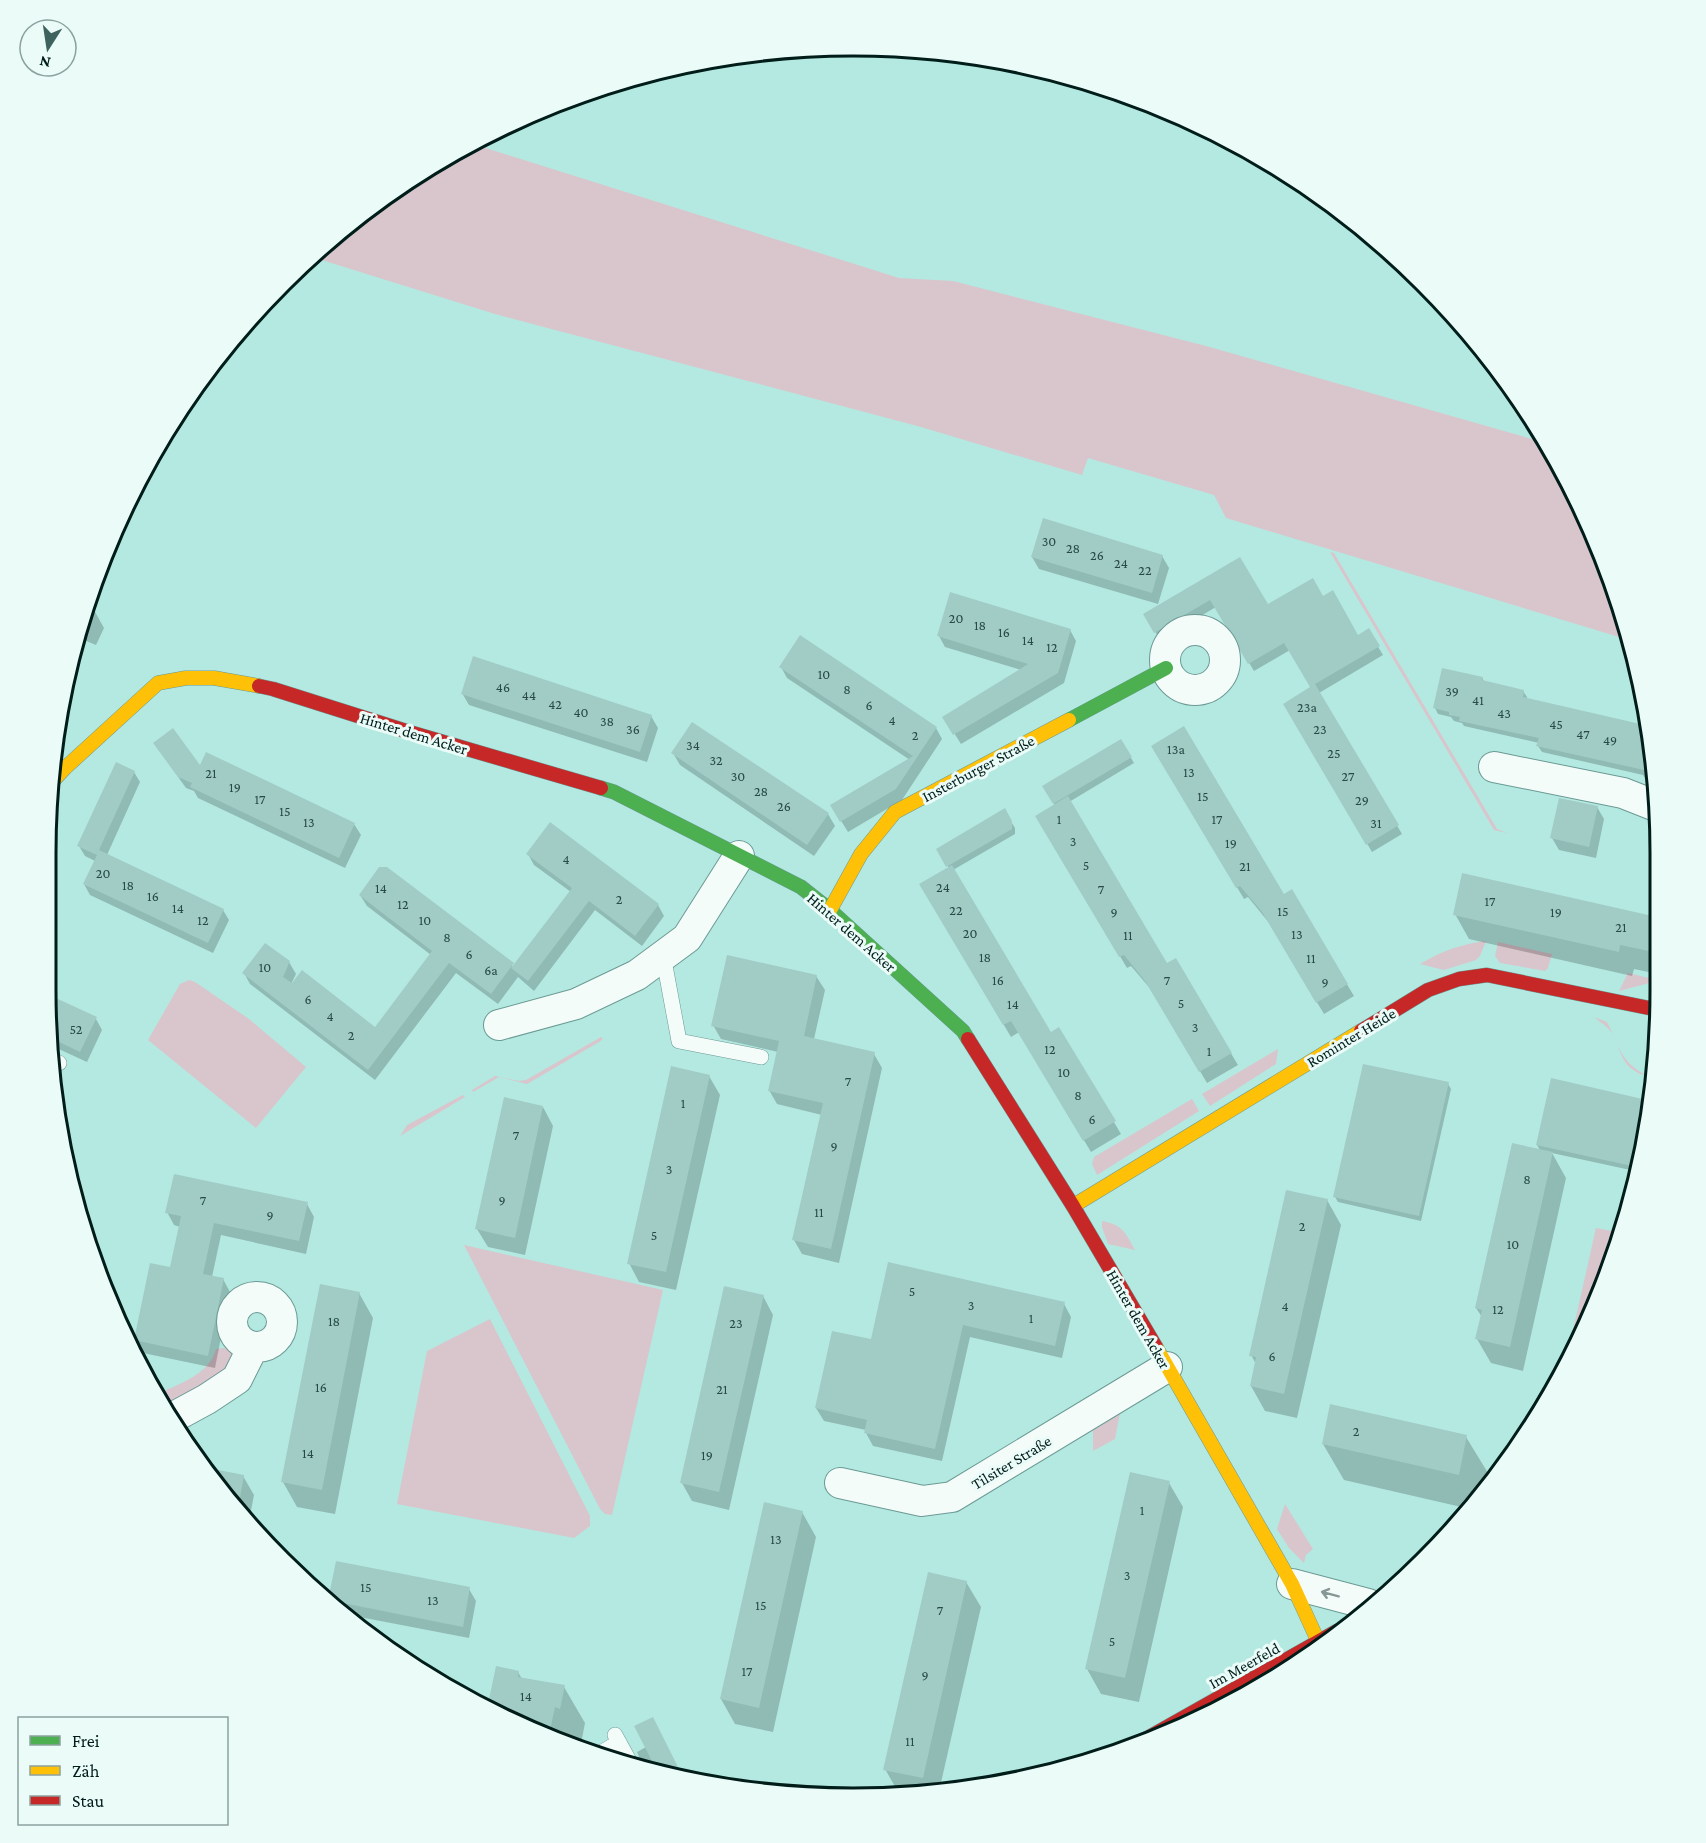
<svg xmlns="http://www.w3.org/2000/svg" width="1706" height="1843" font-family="'Crimson Pro',serif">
  <rect width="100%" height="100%" fill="#b4e9e1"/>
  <path fill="#d9c5cc" d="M473 144 899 278 953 281 1206 346 1546 443 1600 544 1629 640 1226 518 1214 495 1088 458 1082 475 921 427 495 314 312 257 404 181Z
    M1330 552 1334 553 1497 829 1507 833 1494 830Z
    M1486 941 1480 956 1476 960 1444 970 1420 964C1442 951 1461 944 1486 941Z
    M1498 942 1552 954 1548 968 1545 971 1500 963 1495 956Z
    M1628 973 1657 980V981L1619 991Z
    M189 980 195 982 249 1019 306 1067 256 1128 148 1040 180 984Z
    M1594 1017 1607 1022C1619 1045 1620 1061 1644 1074L1643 1075C1620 1066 1622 1051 1612 1033 1607 1026 1600 1022 1594 1017Z
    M601 1037 603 1039 599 1042 527 1084 499 1077 473 1092 472 1090 495 1076 519 1081 526 1080Z
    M1278 1049 1276 1064 1210 1106 1202 1094Z
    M463 1095 465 1097 400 1136 407 1125Z
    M1192 1099 1199 1111 1097 1175 1092 1164 1094 1157Z
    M1102 1221C1123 1225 1125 1232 1135 1250L1108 1244 1102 1227Z
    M1596 1228 1622 1233 1618 1250 1577 1340 1571 1339Z
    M464 1245 663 1290 612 1515 605 1514 600 1509Z
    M490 1319 590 1516V1526L574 1538 397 1504 427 1351Z
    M232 1347 234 1353 231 1366 169 1412 157 1394C179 1384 209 1375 216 1349Z
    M1120 1413 1115 1439 1093 1451V1428Z
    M1285 1504 1313 1549 1306 1555 1304 1563 1289 1548 1277 1529Z"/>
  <path fill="#0003" d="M1162 556 1169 568 1158 604 1039 569 1032 557Z
    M1240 559 1268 606 1322 598 1358 637 1368 630 1383 655 1319 693 1402 834 1372 852 1285 704 1312 688 1290 650 1254 671 1216 607 1160 640 1145 614Z
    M87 607 94 610 104 628 96 645 79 638 76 645Z
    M1070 630 1076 641 1064 683 961 744 944 717 1021 670 945 647 939 636Z
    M781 667 936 728 942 739 902 800 848 832 832 806 910 760 787 678Z
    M1482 678 1484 681 1523 691 1527 697 1526 700 1649 733 1654 783 1647 781 1643 775 1542 752 1538 746 1539 743 1464 726 1462 723 1454 721 1451 717 1438 714 1435 708Z
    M462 693 651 716 658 728 647 762 469 705Z
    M1121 741 1134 763 1069 802 1167 965 1175 960 1238 1065 1207 1083 1154 993 1131 966 1127 968 1037 816 1055 805 1044 787Z
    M154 743 200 768 354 824 361 835 345 868 198 798 194 791 186 788Z
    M1153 746 1283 896 1291 891 1354 996 1324 1014 1270 924 1248 897 1244 899Z
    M673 753 828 814 835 826 814 856 680 765Z
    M134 772 140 782 107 855 223 910 229 920 213 953 90 895 84 884 95 861 85 856 79 846Z
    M1597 807 1604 819 1596 858 1559 850 1552 838Z
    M1004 810 1015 828V834L953 870 1051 1034 1059 1029 1121 1134 1091 1152 1019 1032 1011 1037 921 885 949 868 938 850Z
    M550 824 658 905 664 916 642 946 595 910 534 991 518 977 498 1004 456 973 375 1080 250 984 244 973 289 962 296 974 289 988 376 1029 431 955 367 906 360 895 386 869 514 967 571 892 534 865 528 854Z
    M1455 914 1656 918 1659 923 1658 974 1634 969 1632 976 1469 939Z
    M816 976 825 990 814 1039 874 1054 882 1068 839 1263 802 1254 794 1240 822 1115 777 1104 769 1090 778 1052 721 1039 713 1025Z
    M45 995 96 1019 102 1030 87 1062 50 1045Z
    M709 1076 720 1095 676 1290 639 1282 629 1263Z
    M1448 1084 1451 1089 1421 1221 1338 1202 1335 1197Z
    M1646 1101 1649 1107 1635 1171 1552 1153 1566 1178 1523 1371 1491 1363 1477 1339 1482 1317 1476 1308 1540 1150 1537 1145Z
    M543 1107 553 1126 525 1255 488 1247 477 1229Z
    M1327 1200 1341 1225 1297 1418 1265 1411 1251 1386 1256 1364 1251 1355Z
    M307 1204 314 1217 306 1254 221 1235 212 1277 223 1279 230 1292 215 1368 143 1353 135 1340 171 1268 180 1227 174 1225 167 1212Z
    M359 1293 373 1318 335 1514 297 1507 283 1482Z
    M763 1296 773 1315 729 1510 692 1501 682 1483Z
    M1064 1304 1071 1317 1062 1358 970 1337 942 1461 873 1446 866 1433V1430L824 1421 816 1408 872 1341Z
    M1466 1437 1488 1473 1484 1490 1470 1509 1344 1480 1323 1444Z
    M206 1469 243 1476 254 1495 249 1521 212 1482Z
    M1169 1483 1183 1507 1139 1702 1101 1694 1087 1669Z
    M802 1512 816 1537 773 1732 735 1724 721 1699Z
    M966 1582 981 1607 940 1787 897 1790 885 1769Z
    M469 1589 476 1601 469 1638 344 1614 333 1606 330 1600Z
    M518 1672 522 1679 564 1687 585 1723 581 1744 575 1743V1744L495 1715Z
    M646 1747 682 1777 642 1770 643 1766 637 1752Z"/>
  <path fill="#a1ccc6" d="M1043 518 1163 555 1152 593 1031 557Z
    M1240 557 1268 604 1313 578 1323 596 1333 590 1358 635 1369 628 1380 646 1315 684 1399 825 1366 845 1283 704 1310 687 1284 643 1248 664 1210 600 1154 633 1143 614Z
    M950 592 1071 629 1058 673 953 735 942 717 1028 664 937 636Z
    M800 635 937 727 896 789 840 822 830 805 913 756 779 667Z
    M473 656 652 715 640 752 461 694Z
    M1442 668 1483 677 1482 680 1524 690 1523 697 1649 726 1653 772 1536 746 1539 738 1459 721 1460 717 1449 715V712L1433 708Z
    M692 722 829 813 807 845 671 753Z
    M1184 726 1284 894 1292 889 1348 984 1316 1003 1262 912 1240 886 1236 888 1151 746Z
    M173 728 200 765 206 752 355 823 339 858 190 787 192 783 178 777 153 743Z
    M1121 739 1132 757 1053 804 1042 786Z
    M116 762 135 771 99 850 224 909 208 943 83 884 97 855 77 846Z
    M1068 796 1167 963 1176 958 1232 1053 1199 1072 1145 981 1124 955 1119 957 1035 816Z
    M1559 798 1598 806 1589 847 1550 838Z
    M1005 808 1012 821V829L946 867 936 849Z
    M550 822 659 904 635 936 589 901 528 981 511 968 572 888 526 854Z
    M952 865 1051 1032 1059 1027 1116 1121 1083 1141 1011 1021 1003 1025 919 884Z
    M379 867H387L514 963 491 994 449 963 368 1070 242 973 265 943 290 961 283 977 292 983 302 970 375 1027 432 951 359 895Z
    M1462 873 1657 917 1649 951 1620 945 1619 952 1453 915Z
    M727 955 817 975 804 1036 875 1052 831 1249 792 1240 823 1103 768 1091 779 1041 711 1026Z
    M45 993 97 1017 80 1052 53 1039 50 1036Z
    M1363 1064 1449 1082 1419 1216 1333 1197Z
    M671 1066 710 1075 666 1272 627 1264Z
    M1551 1078 1647 1100 1632 1166 1536 1145Z
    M504 1097 543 1106 515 1238 475 1229Z
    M1512 1143 1553 1152 1510 1347 1475 1339 1482 1310 1475 1308Z
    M174 1174 308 1202 299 1241 214 1223 203 1274 224 1278 208 1356 134 1340 150 1263 170 1267 181 1216 165 1213Z
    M1286 1190 1328 1199 1284 1394 1250 1386 1256 1357 1249 1356Z
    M888 1262 1065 1302 1055 1346 963 1325 935 1449 864 1433 867 1420 815 1408 832 1331 871 1339Z
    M320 1284 360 1292 322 1490 281 1482Z
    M724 1286 764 1295 719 1492 680 1483Z
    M1330 1404 1467 1435 1459 1475 1322 1444Z
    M203 1467 244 1475 238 1509 212 1482Z
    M1130 1472 1170 1481 1125 1678 1085 1669Z
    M764 1502 803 1511 759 1708 720 1699Z
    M336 1561 470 1587 463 1627 328 1600Z
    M928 1572 967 1581 923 1778 883 1770Z
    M496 1666 519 1671 518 1677 565 1685 560 1709 555 1707 549 1735 495 1715 487 1709Z
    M653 1717 683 1777 658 1773 655 1767 634 1726Z"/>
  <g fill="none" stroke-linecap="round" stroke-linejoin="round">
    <g stroke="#6b9a94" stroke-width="16">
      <path id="lane" d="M663 955 679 1041 761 1057
        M52 1060 59 1063
        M615 1735 632 1766
        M599 1754 619 1742"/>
    </g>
    <g stroke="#6b9a94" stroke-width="32">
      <path id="street" d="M1165 660a30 30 0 1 1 60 0a30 30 0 1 1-60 0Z
        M1494 767 1623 793 1656 806
        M499 1025 576 1004 637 975 687 938 739 856
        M232 1322a25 25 0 1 1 50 0a25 25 0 1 1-50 0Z
        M172 1418 207 1399 237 1379 253 1347
        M840 1483 922 1501 952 1497 1167 1367
        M1292 1584 1368 1604"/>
    </g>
    <g stroke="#6b9a94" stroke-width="15">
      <path id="fast" d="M1069 720 1166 668
        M601 788 614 792 801 887 830 910 963 1031 968 1039"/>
    </g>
    <g stroke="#6b9a94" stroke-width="15">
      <path id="slow" d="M49 785 65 768 158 683 186 678H214L259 686
        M830 910 861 854 895 812 1069 720
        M1073 1206 1361 1031
        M1156 1347 1292 1584 1318 1641"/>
    </g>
    <g stroke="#6b9a94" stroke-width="15">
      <path id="jam" d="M259 686 273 689 409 732 601 788
        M1361 1031 1428 990 1459 979 1487 975 1649 1008 1657 1006
        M968 1039 1073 1206 1156 1347
        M1135 1745 1337 1631"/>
    </g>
    <use href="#lane" stroke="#f4fcfa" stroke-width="15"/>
    <use href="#street" stroke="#f4fcfa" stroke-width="30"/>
    <use href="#fast" stroke="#4caf50" stroke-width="14"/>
    <use href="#slow" stroke="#ffc107" stroke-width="14"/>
    <use href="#jam" stroke="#c62828" stroke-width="14"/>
  </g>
  <defs><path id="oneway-shaft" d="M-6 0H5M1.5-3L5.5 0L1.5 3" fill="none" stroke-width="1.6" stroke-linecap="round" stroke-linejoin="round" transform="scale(1.5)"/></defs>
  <use stroke="#869895" href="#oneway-shaft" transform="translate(1330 1594) rotate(-165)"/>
  <g text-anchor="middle" stroke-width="6" stroke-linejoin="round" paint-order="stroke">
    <g font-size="14" fill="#284945">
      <text x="1049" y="546">30</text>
      <text x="1073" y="553">28</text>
      <text x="1097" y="560">26</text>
      <text x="1121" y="568">24</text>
      <text x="1145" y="575">22</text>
      <text x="956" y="623">20</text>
      <text x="980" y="630">18</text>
      <text x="1004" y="637">16</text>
      <text x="1028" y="645">14</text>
      <text x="1052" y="652">12</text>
      <text x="824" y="679">10</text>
      <text x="503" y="692">46</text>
      <text x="847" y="694">8</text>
      <text x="1452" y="696">39</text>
      <text x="529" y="700">44</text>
      <text x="1478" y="705">41</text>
      <text x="555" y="709">42</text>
      <text x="869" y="710">6</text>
      <text x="1307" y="712">23a</text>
      <text x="581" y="717">40</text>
      <text x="1504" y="718">43</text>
      <text x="892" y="725">4</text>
      <text x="607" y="726">38</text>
      <text x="1556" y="729">45</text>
      <text x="633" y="734">36</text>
      <text x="1320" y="734">23</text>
      <text x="1583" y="739">47</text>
      <text x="915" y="740">2</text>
      <text x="1610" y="745">49</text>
      <text x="693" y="750">34</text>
      <text x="1176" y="754">13a</text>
      <text x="1334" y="758">25</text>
      <text x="716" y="765">32</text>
      <text x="1189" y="777">13</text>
      <text x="211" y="778">21</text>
      <text x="738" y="781">30</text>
      <text x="1348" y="781">27</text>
      <text x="235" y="792">19</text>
      <text x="761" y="796">28</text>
      <text x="1203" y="801">15</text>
      <text x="260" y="804">17</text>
      <text x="1362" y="805">29</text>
      <text x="784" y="811">26</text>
      <text x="285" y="816">15</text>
      <text x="1059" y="824">1</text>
      <text x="1217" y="824">17</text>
      <text x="309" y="827">13</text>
      <text x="1376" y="828">31</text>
      <text x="1073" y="846">3</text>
      <text x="1231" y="848">19</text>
      <text x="566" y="864">4</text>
      <text x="1086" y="870">5</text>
      <text x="1245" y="871">21</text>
      <text x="103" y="878">20</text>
      <text x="128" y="890">18</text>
      <text x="943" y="892">24</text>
      <text x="381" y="893">14</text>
      <text x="1101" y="894">7</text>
      <text x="153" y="901">16</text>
      <text x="619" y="904">2</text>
      <text x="1490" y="906">17</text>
      <text x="403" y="909">12</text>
      <text x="178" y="913">14</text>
      <text x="956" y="915">22</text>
      <text x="1283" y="916">15</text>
      <text x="1114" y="917">9</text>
      <text x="1556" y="917">19</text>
      <text x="203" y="925">12</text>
      <text x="425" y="925">10</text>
      <text x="1621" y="932">21</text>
      <text x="970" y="938">20</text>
      <text x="1297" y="939">13</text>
      <text x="1128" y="940">11</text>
      <text x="447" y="942">8</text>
      <text x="469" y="959">6</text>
      <text x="985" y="962">18</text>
      <text x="1311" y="963">11</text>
      <text x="265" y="972">10</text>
      <text x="491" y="975">6a</text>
      <text x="998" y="985">16</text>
      <text x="1167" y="985">7</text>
      <text x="1325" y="987">9</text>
      <text x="308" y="1004">6</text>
      <text x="1181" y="1008">5</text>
      <text x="1013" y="1009">14</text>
      <text x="330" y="1021">4</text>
      <text x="1195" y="1032">3</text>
      <text x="76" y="1034">52</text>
      <text x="351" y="1040">2</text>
      <text x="1050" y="1054">12</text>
      <text x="1209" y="1056">1</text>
      <text x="1064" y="1077">10</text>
      <text x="848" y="1086">7</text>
      <text x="1078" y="1100">8</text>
      <text x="683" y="1108">1</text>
      <text x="1092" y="1124">6</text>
      <text x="516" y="1140">7</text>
      <text x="834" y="1151">9</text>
      <text x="669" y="1174">3</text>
      <text x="1527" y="1184">8</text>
      <text x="203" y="1205">7</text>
      <text x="502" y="1205">9</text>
      <text x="819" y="1217">11</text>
      <text x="270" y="1220">9</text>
      <text x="1302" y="1231">2</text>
      <text x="654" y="1240">5</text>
      <text x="1513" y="1249">10</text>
      <text x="912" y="1296">5</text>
      <text x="971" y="1310">3</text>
      <text x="1285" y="1311">4</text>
      <text x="1498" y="1314">12</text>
      <text x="1031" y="1323">1</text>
      <text x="334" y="1326">18</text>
      <text x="736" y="1328">23</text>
      <text x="1272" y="1361">6</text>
      <text x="321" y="1392">16</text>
      <text x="722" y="1394">21</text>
      <text x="1356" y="1436">2</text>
      <text x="308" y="1458">14</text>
      <text x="707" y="1460">19</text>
      <text x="1142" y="1515">1</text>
      <text x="776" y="1544">13</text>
      <text x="1127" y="1580">3</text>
      <text x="366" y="1592">15</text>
      <text x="433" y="1605">13</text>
      <text x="761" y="1610">15</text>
      <text x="940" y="1615">7</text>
      <text x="1112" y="1646">5</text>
      <text x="747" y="1676">17</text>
      <text x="925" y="1680">9</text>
      <text x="526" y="1701">14</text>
      <text x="910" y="1746">11</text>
    </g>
    <g font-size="16" fill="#001d1a" stroke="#eafbf8">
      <text transform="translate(414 733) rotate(17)" y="6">Hinter dem Acker</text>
      <text transform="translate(978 768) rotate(-28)" y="6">Insterburger Straße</text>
      <text transform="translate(852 932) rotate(41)" y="6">Hinter dem Acker</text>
      <text transform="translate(1351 1037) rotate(-31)" y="6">Rominter Heide</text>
      <text transform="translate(1139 1319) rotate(60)" y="6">Hinter dem Acker</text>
      <text transform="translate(1011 1462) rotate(-31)" y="6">Tilsiter Straße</text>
      <text transform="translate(1244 1665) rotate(-29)" y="6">Im Meerfeld</text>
    </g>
  </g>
  <path d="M0 0H1706V1843H0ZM853 56H853A797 797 0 0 1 1650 853V991A797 797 0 0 1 853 1788H853A797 797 0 0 1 56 991V853A797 797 0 0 1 853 56Z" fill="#eafbf8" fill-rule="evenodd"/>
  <path fill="none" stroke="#001d1a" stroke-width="3" d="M853 56H853A797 797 0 0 1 1650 853V991A797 797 0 0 1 853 1788H853A797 797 0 0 1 56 991V853A797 797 0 0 1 853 56Z"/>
  <rect x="18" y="1717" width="210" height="108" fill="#eafbf8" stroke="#8ca29f" stroke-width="1.5"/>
  <rect x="30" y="1736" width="30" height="9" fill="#4caf50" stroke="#8ca29f" stroke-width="1.5"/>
  <text x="72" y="1747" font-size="18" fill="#001d1a">Frei</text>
  <rect x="30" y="1766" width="30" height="9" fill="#ffc107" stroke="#8ca29f" stroke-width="1.5"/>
  <text x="72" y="1777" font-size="18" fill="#001d1a">Zäh</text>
  <rect x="30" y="1796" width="30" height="9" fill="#c62828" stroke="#8ca29f" stroke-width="1.5"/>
  <text x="72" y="1807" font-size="18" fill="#001d1a">Stau</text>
  <g transform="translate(48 48) rotate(192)"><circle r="28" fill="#eafbf8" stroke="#8ca29f" stroke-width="1.5"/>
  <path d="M0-4.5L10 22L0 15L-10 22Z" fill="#3f6460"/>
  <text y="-9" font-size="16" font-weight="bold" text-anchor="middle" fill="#001d1a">N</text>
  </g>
</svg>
